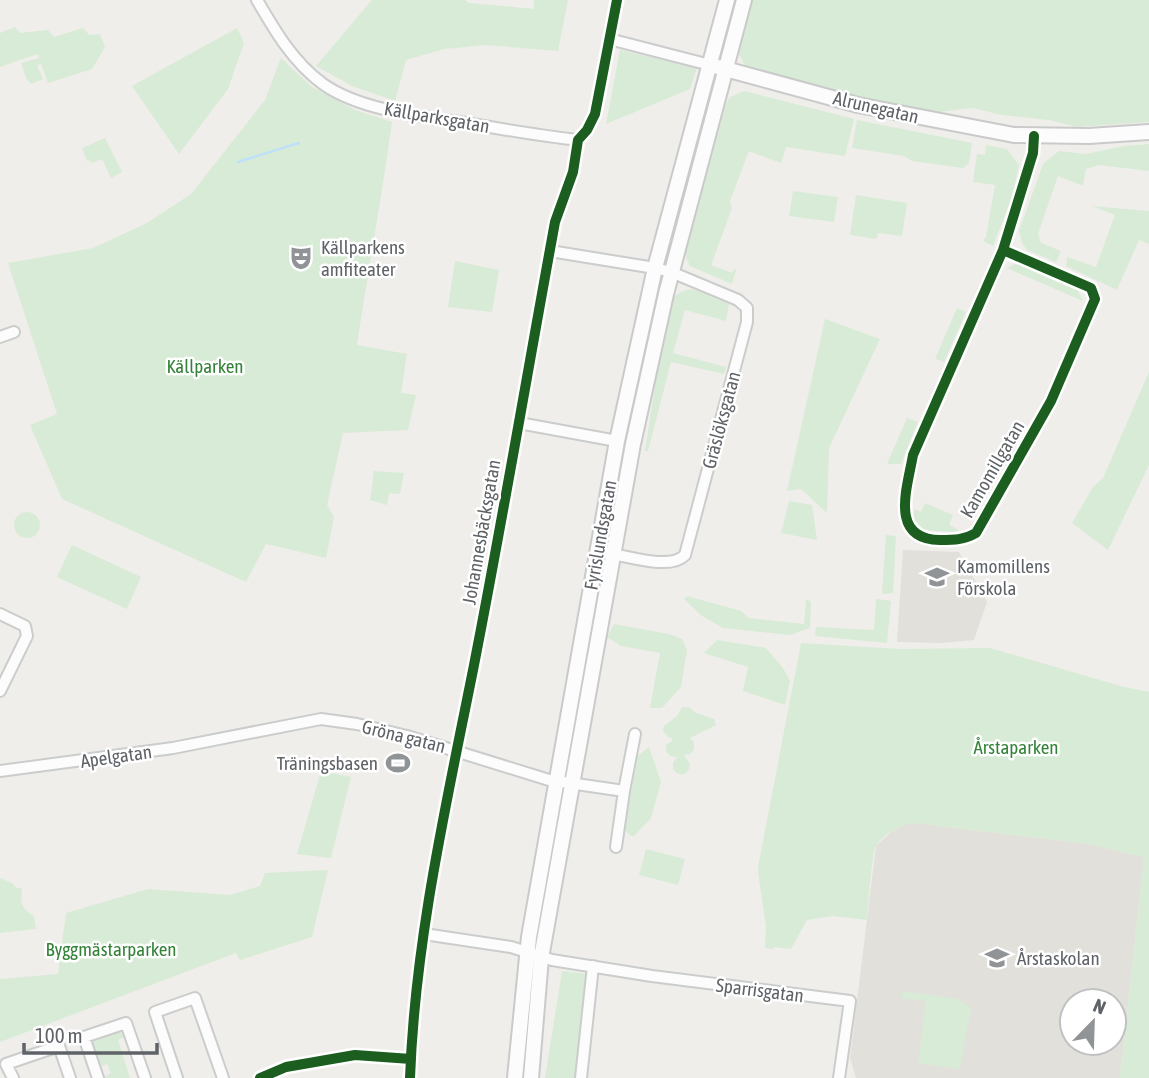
<svg xmlns="http://www.w3.org/2000/svg" width="1149" height="1078" font-family="'Asap Condensed',sans-serif">
  <rect width="100%" height="100%" fill="#efeeea"/>
  <path fill="#e2e0da" fill-rule="evenodd" d="M903 550 959 552 987 602 974 640 941 643 897 642Z
    M915 823 1089 844 1144 857 1120 1078H856L850 1058 876 846 890 833 903 825ZM1072 1001H1114V1043H1072Z"/>
  <path fill="#d8ebd6" d="M372 0H465L469 3 534 9V0H568L558 51 485 45 444 49 406 60 395 101 352 86 316 66Z
    M750 0H1149V122L1077 127 1049 120 1001 115 973 108 939 112 860 99 752 71 745 66 738 52Z
    M15 27 20 33 48 30 54 37 83 28 89 35 100 34 105 47 92 69 48 83 41 64 37 65 43 79 31 84 26 78 21 63 39 58 37 54 0 67V33Z
    M237 28 244 43 228 89 179 154 132 86Z
    M620 50 697 68 690 89 606 124Z
    M281 58 312 87 355 110 392 122C382 197 368 270 357 345L407 354 401 393 416 395 408 430 343 433 327 505 334 517 326 558 266 544 246 582 62 499 30 425 57 414 8 263 93 248 147 223 191 194 265 100Z
    M744 91 854 119 845 156 786 147 781 163 749 151 730 201 732 208 711 265 732 273 734 269 736 270 732 284 690 266 685 254 726 104 730 97Z
    M857 120 972 143 969 163 963 168 912 161 904 156 852 148Z
    M105 138 122 172 111 178 102 159 92 163 90 160 87 161 82 148Z
    M1149 144V171L1099 165 1086 169 1083 186 1058 176 1038 234 1041 243 1061 251 1056 262 1027 250 1022 243 1019 231 1043 164 1059 151 1086 154 1124 146Z
    M986 145 1007 149 1019 165 1012 197 993 246 983 241 986 237 995 185 973 182 977 154 985 155Z
    M793 191 838 197 834 222 789 216Z
    M856 195 907 203 902 236 878 233 876 239 850 235Z
    M1092 206 1149 211V244L1139 240 1117 290 1066 266 1067 257 1096 267 1115 215Z
    M455 261 499 270 492 312 448 307Z
    M1017 263 1077 289 1083 301 1007 268Z
    M692 289 729 304 726 321 685 310 673 353 726 367 724 374 671 362 648 451H645L660 353 674 296 683 291Z
    M957 308 966 312 944 362 935 359Z
    M825 319 880 339 829 448 827 513 801 489 787 491Z
    M1149 372V465L1108 550 1072 523 1093 487 1103 478Z
    M907 418 918 422 901 464H887Z
    M374 471 404 473 400 494 389 493 387 505 370 500Z
    M789 501 812 505 817 540 781 533Z
    M925 503 953 515 949 525 959 530 953 532 924 530 913 518 915 509 921 512Z
    M14 525a13 13 0 1 1 26 0a13 13 0 1 1-26 0Z
    M886 535 896 536 893 593 882 594Z
    M72 545 141 577 127 609 57 577Z
    M687 596 741 611 749 618 804 624 806 600 811 601 810 628 790 635 723 628 702 616 684 599Z
    M876 599 891 601 887 643 815 636 816 627 874 630Z
    M614 624 669 634 682 639 687 650 681 687 662 708H650L660 653 621 646 607 637Z
    M717 640 766 648 783 668 790 681 785 705 743 691 748 667 704 653Z
    M801 643 899 649 990 648 1124 687 1149 692V1078H1120L1144 857 1089 844 915 823C902 825 884 833 876 846 872 853 868 907 867 920L832 916 807 920 791 949 774 947 773 949 765 948 766 927 758 872 759 862Z
    M682 707H689L694 712 714 719 716 725 690 738 694 743V750L690 754 684 755 690 764 689 769 685 774H678L673 769V762L678 757 670 756 666 751V745L672 741V738L668 737 663 731 664 726 677 716Z
    M649 747 661 782 651 818 633 837 624 830 638 756Z
    M321 771 351 777 331 858 297 854Z
    M646 849 685 859 678 885 639 875Z
    M328 870 312 937 240 960 236 953 0 1042V979L58 974 66 913 148 889 230 895 260 886 265 873Z
    M0 878 12 883 17 888H22C20 902 21 909 34 916L36 929 0 933Z
    M562 971 587 974 577 1078H545Z
    M902 991 958 999 971 1008 960 1069 918 1063 926 1001 901 998Z
    M115 1031 123 1033 125 1037 118 1040 130 1078H103L111 1073 107 1064 99 1067 92 1040Z"/>
  <g fill="none" stroke-linecap="round" stroke-linejoin="round">
    <path stroke="#bfe0f9" stroke-width="2.5" d="M238 162 299 143"/>
    <g stroke="#cbcccc" stroke-width="14">
      <path id="street" d="M257 0C275 31 293 62 323 84 361 111 426 117 472 124 507 130 542 136 578 140
        M609 39 710 65
        M1003 250 1091 288 1095 299 1051 401 976 533C964 540 954 540 940 540 889 539 907 489 913 455L1003 250 1033 153 1034 136
        M550 251 655 268 671 272 738 300 747 308V322L685 555C671 570 631 557 612 554
        M0 337 14 332
        M519 423 617 441
        M0 614 25 626 27 636 0 691
        M0 771 173 748 321 719 357 724 407 736 549 780 624 791 635 734
        M616 847 624 791
        M424 934 511 947 552 960 652 976 850 1001 839 1078
        M13 1078 6 1064 59 1046 70 1078
        M98 1078 84 1037 126 1023 145 1078
        M177 1078 155 1012 195 998 223 1078
        M260 1078 286 1067 355 1055 411 1059
        M410 1078C415 939 447 801 474 665 503 517 528 369 555 222L573 172 578 140 587 130 595 114 617 0
        M581 1078 593 966"/>
    </g>
    <g stroke="#cacacb" stroke-width="18">
      <path id="secondary" d="M718 67 858 105 1014 135 1089 136 1149 132
        M515 1078 529 937 617 441 655 268 727 0
        M531 1078 541 958 633 444 666 294 744 0"/>
    </g>
    <use href="#street" stroke="#fdfcfc" stroke-width="10"/>
    <use href="#secondary" stroke="#fdfcfc" stroke-width="14"/>
    <g stroke="#fff" stroke-width="15">
      <path id="cycleway" d="M1003 250 1091 288 1095 299 1051 401 976 533C964 540 954 540 940 540 889 539 907 489 913 455L1003 250 1033 153 1034 136
        M260 1078 286 1067 355 1055 411 1059
        M410 1078C415 939 447 801 474 665 503 517 528 369 555 222L573 172 578 140 587 130 595 114 617 0"/>
    </g>
    <use href="#cycleway" stroke="#1b5e20" stroke-width="10"/>
  </g>
  <defs>
    <g id="theatre-bare" transform="scale(1.89)"><path d="M-5-5.5Q0-4 5-5.5V0Q5 5 0 6Q-5 5-5 0ZM-3.3-2.5H-1v1.5H-3.3ZM1-2.5H3.3v1.5H1ZM-2.8 1Q0 5.5 2.8 1Z" fill="#919496" stroke="#fff" stroke-width="2.5" paint-order="stroke"/></g>
    <g id="school-bare" transform="scale(1.89)"><path d="M0-5L7-2L0 1L-7-2ZM-4 1L0 2.5L4 1V4Q0 6-4 4Z" fill="#919496" stroke="#fff" stroke-width="2.5" paint-order="stroke"/></g>
    <g id="stadium-bare" transform="scale(1.89)"><path d="M0-5a6.5 5 0 1 0 0 10a6.5 5 0 1 0 0-10ZM-3.5-1.8h7v3.6h-7Z" fill="#919496" stroke="#fff" stroke-width="2.5" paint-order="stroke"/></g>
  </defs>
  <g fill-rule="evenodd">
    <use href="#theatre-bare" x="301" y="258"/>
    <use href="#school-bare" x="937" y="577"/>
    <use href="#stadium-bare" x="398" y="763"/>
    <use href="#school-bare" x="997" y="958"/>
  </g>
  <g text-anchor="middle" stroke-width="5" stroke-linejoin="round" paint-order="stroke">
    <g font-size="19" fill="#5f6368" stroke="#fff">
      <text transform="translate(876 107) rotate(13)" y="7">Alrunegatan</text>
      <text transform="translate(437 117) rotate(10)" y="7">Källparksgatan</text>
      <text transform="translate(721 420) rotate(-75)" y="7">Gräslöksgatan</text>
      <text transform="translate(992 469) rotate(-60)" y="7">Kamomillgatan</text>
      <text transform="translate(481 532) rotate(-80)" y="7">Johannesbäcksgatan</text>
      <text transform="translate(600 535) rotate(-80)" y="7">Fyrislundsgatan</text>
      <text transform="translate(404 736) rotate(14)" y="7">Gröna gatan</text>
      <text transform="translate(116 756) rotate(-8)" y="7">Apelgatan</text>
      <text transform="translate(760 990) rotate(7)" y="7">Sparrisgatan</text>
    </g>
    <g font-size="19" fill="#5f6368" stroke="#fff" text-anchor="start">
      <text x="321" y="254">Källparkens<tspan x="321" dy="22">amfiteater</tspan></text>
      <text x="957" y="573">Kamomillens<tspan x="957" dy="22">Förskola</tspan></text>
      <text x="378" y="770" text-anchor="end">Träningsbasen</text>
      <text x="1017" y="965">Årstaskolan</text>
    </g>
    <g font-size="19" fill="#348238" stroke="#fff">
      <text x="205" y="373">Källparken</text>
      <text x="1016" y="754">Årstaparken</text>
      <text x="111" y="956">Byggmästarparken</text>
    </g>
  </g>
  <g transform="translate(1093 1022) rotate(23)"><circle r="33" fill="#ffffff" stroke="#bfc1c3" stroke-width="2"/>
  <path d="M0-5L12 26L0 18L-12 26Z" fill="#919496"/>
  <text y="-10" font-size="19" font-weight="bold" text-anchor="middle" fill="#5f6368">N</text>
  </g>
  <path d="M24 1043v10h133v-10" fill="none" stroke="#5f6368" stroke-width="3.5"/>
  <text x="35" y="1043" font-size="21" fill="#5f6368" stroke="#ffffff" stroke-width="5" paint-order="stroke">100 m</text>
</svg>
